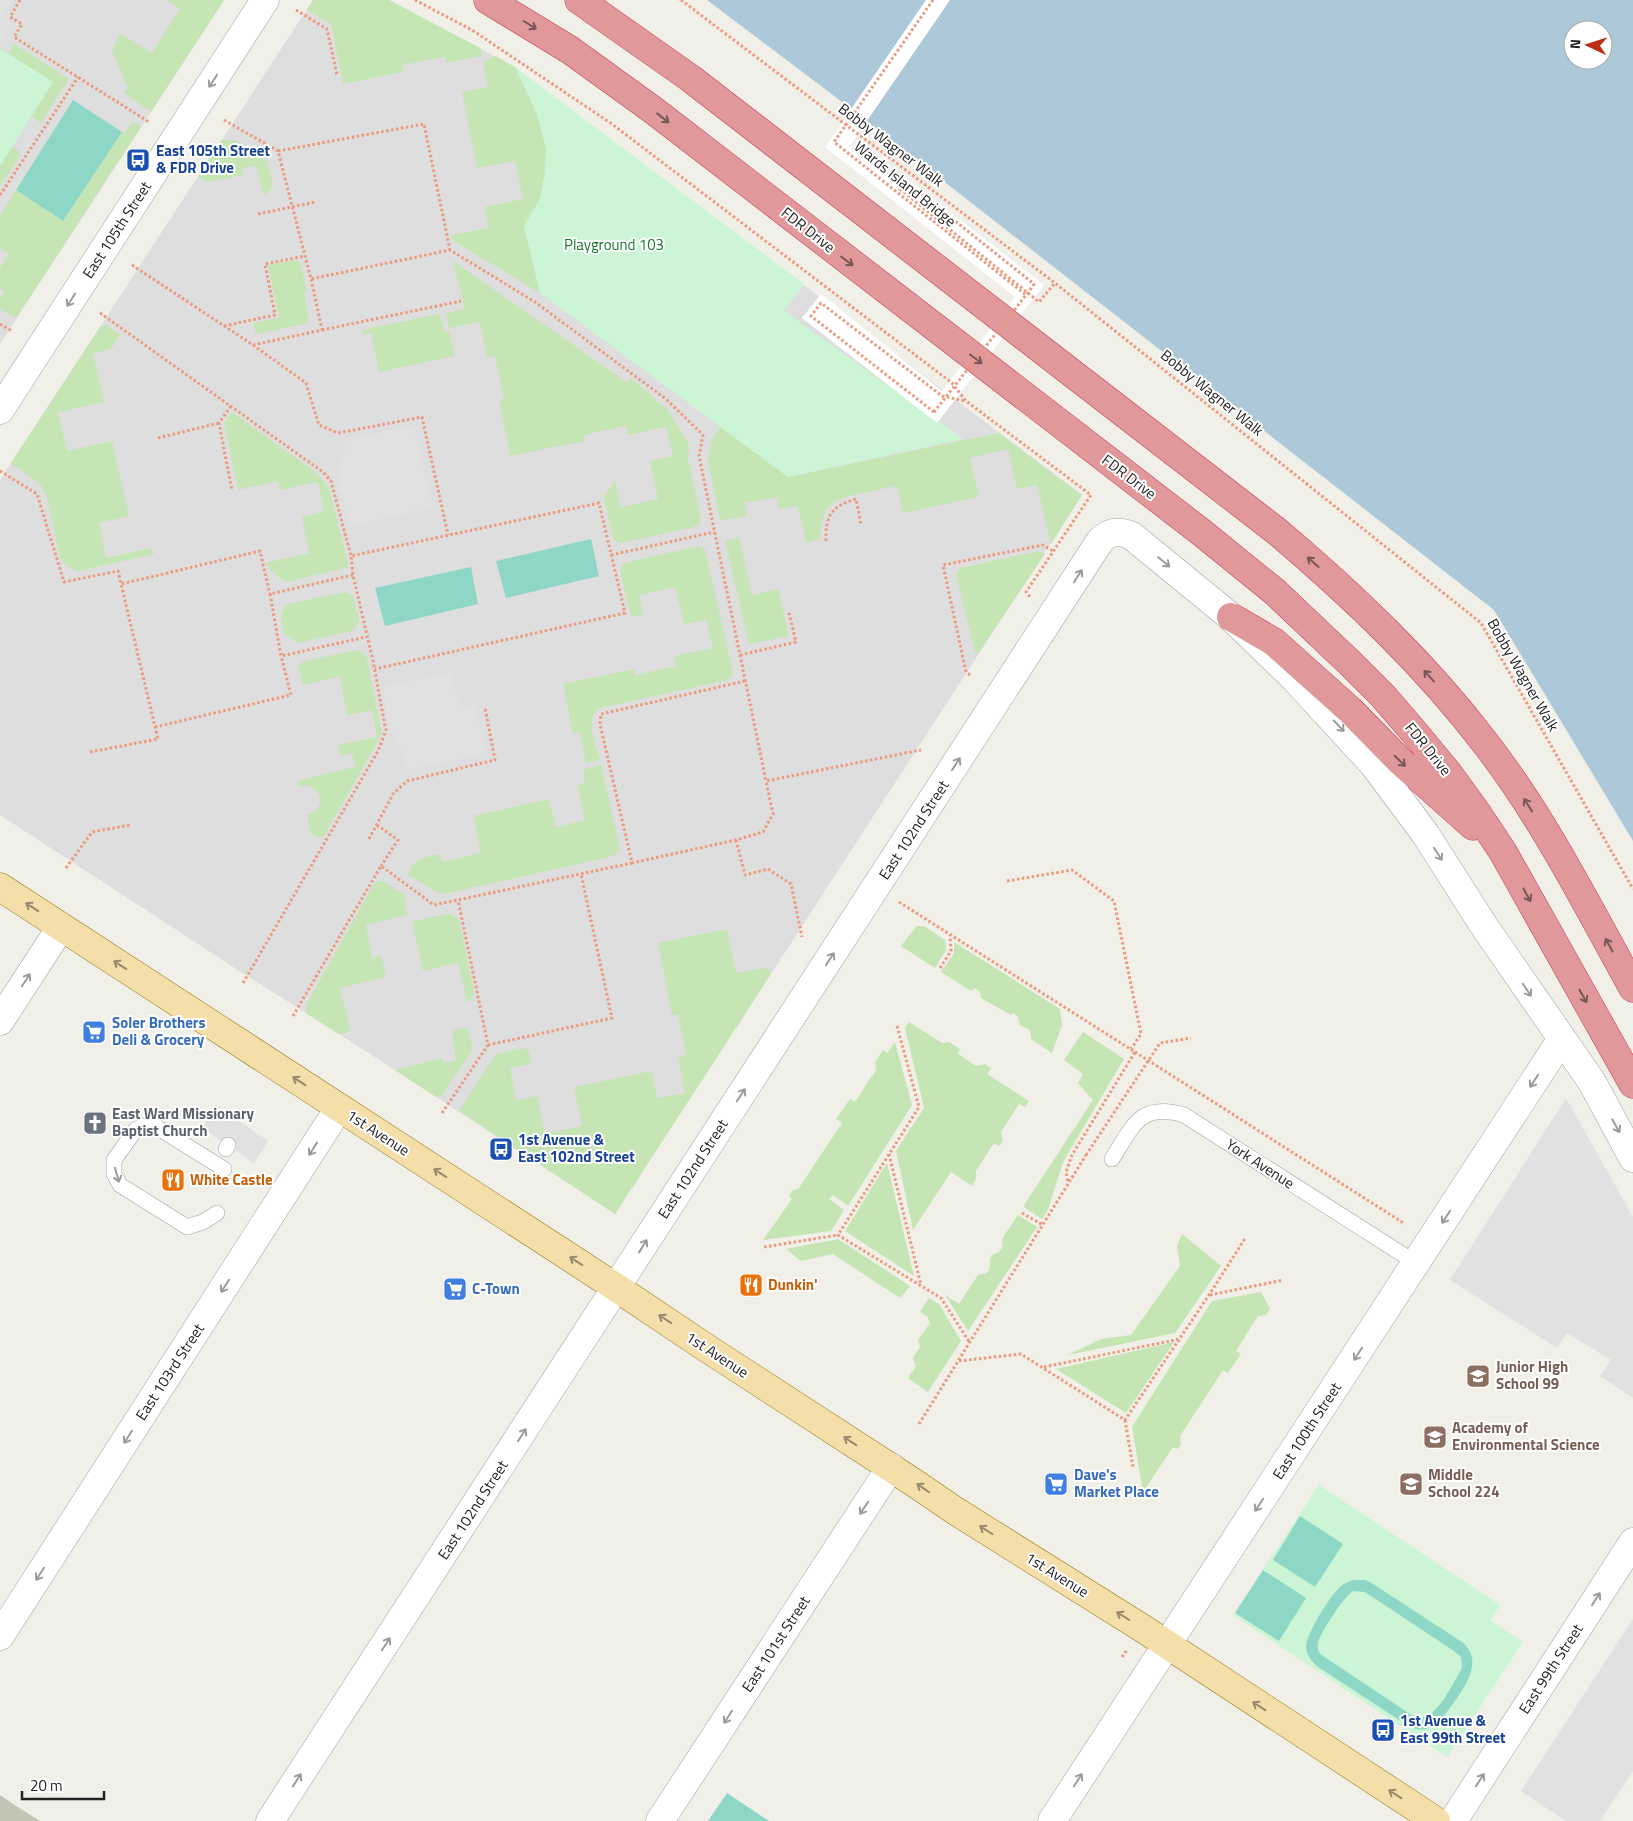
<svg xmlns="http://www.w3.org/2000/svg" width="1633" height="1821" font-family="'Titillium Web',sans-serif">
  <rect width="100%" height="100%" fill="#f0efe8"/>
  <path fill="#dfdede" d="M0 0H224L0 344Z
    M313 0H389L515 67 1082 495 615 1214 395 1070 238 970 0 815V480Z"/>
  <path fill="#c2c4b4" d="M0 1795 16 1806 40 1821H0Z"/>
  <path fill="#c5e5b4" d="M167 0H224L151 112 124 93 128 88 112 51 120 33 152 53 180 9Z
    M313 0H389L480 48 482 56 446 63 445 57 402 65 403 72 343 84 331 24 307 10Z
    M14 44 68 78 67 82 41 123 31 116 53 82 8 54Z
    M495 56 515 67 537 114 546 149 545 172 540 199 524 226 540 293 452 240 451 235 489 228 485 207 523 199 515 161 477 168 462 92 488 87 483 62Z
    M133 121 141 127 16 318 0 309V299L4 292 0 289V268L9 254 0 248V216L16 190 63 221 122 132 125 133Z
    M222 140H235L267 161C269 171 279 192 263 194L256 166 242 169 243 175 206 182 198 177Z
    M12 147 19 151 20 156 0 186V166Z
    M296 260 301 264 307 292 304 293 309 320 304 324 256 334 253 323 279 318 268 265Z
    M453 261 628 383 631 378 669 411 689 445 688 459 701 518 699 524 694 527 621 543 615 541 612 535 604 497 615 481 621 507 658 499 650 461 673 456 666 427 628 435 626 426 584 435 585 441 510 456 499 400 504 399 495 356 487 358 480 322 449 328 446 313 465 309Z
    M439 314 444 331H449L455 356 379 372 371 333 363 335 362 330Z
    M107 325 120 335 111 349 93 354 104 402 58 412 67 451 112 441 129 516 99 523 106 558 152 548 154 554 78 571 68 567 60 558 47 496 40 484 11 463 100 327Z
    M232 412 318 474 329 488 349 567 287 582C278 578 271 572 266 563L309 553 302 517 324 511 318 482 280 490 278 481 238 490 224 423Z
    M720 427 788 477 999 433 1082 495 1051 544 1037 485 1017 489 1008 449 970 458 979 497 903 513 897 486C884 489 871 491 858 494 828 500 822 508 820 539L807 543 797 506 779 509 777 497 745 503 747 516 720 521 708 459 711 441Z
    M739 537 752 595 778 589 789 636 749 644 725 541Z
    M698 546 705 549 733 673 728 680 600 708C583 718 596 745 600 760L586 763 580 732 573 734 563 684 634 669 635 675 676 666 674 656 713 648 706 620 684 624 675 587 639 595 643 614 631 617 620 570 624 563Z
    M1039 551 1045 554 976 656 956 575 960 568Z
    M345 592 353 596 359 620 357 626 351 631 298 643 285 635C282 622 277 614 288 604Z
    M357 650 363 652 367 658 382 734 324 836 318 838 310 833 307 815 316 811 321 802 318 792 308 785 300 787 298 781 308 778 355 767 352 753 340 756 338 745 377 737 372 710 347 715 340 677 303 685 298 665 305 661Z
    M601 765 620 850 614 856 444 894 435 891 408 875C413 857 424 858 440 854L442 862 481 853 473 816 549 799 556 827 585 820 577 785 585 783 583 770Z
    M382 881 404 894 407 915 366 925 372 958 381 955 386 977 340 988 350 1028 348 1032 339 1034 306 1013V1005L375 882Z
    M450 913 459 920 474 992 471 1000 467 1002 458 963 423 971 412 922Z
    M917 926H924L945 940 946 950 935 968 901 946Z
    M727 929 736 973 765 968 769 969 771 974 615 1214 459 1111 490 1062 497 1054 524 1048 529 1051 531 1064 510 1068 516 1100 537 1096 545 1134 582 1126 574 1087 652 1071 657 1098 685 1093 678 1057 686 1055 678 1015H672L658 943Z
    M954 942 1060 1009 1062 1025 1052 1053 1031 1039 1030 1030 1020 1025 1018 1017 1014 1013 1011 1015 981 998 980 992 975 988 971 991 941 972 954 953Z
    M909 1022 942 1043 949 1042 960 1049 958 1054 976 1066 985 1064 991 1068 987 1074 1029 1101 1025 1107 1019 1104 1001 1132 1003 1141 999 1146 994 1143 976 1171V1179L972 1186 951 1172 913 1230 896 1151 924 1108 905 1028Z
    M462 1028 467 1029C472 1037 473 1046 470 1054L442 1095 436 1097 395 1070 442 1058 444 1063 456 1061 452 1031Z
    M1083 1032 1124 1059 1063 1162 1048 1210 1042 1219 1025 1208 1024 1205 1093 1100 1078 1083 1083 1074 1064 1060Z
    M895 1042 912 1105 848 1206 833 1195 829 1199 844 1210 831 1231 763 1240 792 1199 789 1196 792 1191 799 1188 842 1123 836 1119 850 1099 855 1102 876 1070 875 1062 883 1050 887 1053Z
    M887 1163 914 1276 845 1231Z
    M1018 1215 1037 1227 968 1331 945 1295 959 1304 978 1275 987 1273C994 1263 984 1257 999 1252L1002 1248 1003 1237Z
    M1182 1234 1221 1266 1175 1333 1068 1355 1101 1339 1131 1335 1180 1266 1177 1246Z
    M838 1239 910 1286 900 1298 833 1254 801 1261 786 1249Z
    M1261 1292 1270 1309 1266 1315 1258 1316 1236 1351 1241 1354 1228 1373 1223 1370 1180 1436 1181 1445 1177 1449 1173 1447 1147 1486V1491L1143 1492 1132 1427 1212 1301Z
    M929 1298 939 1304 961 1341 928 1392 908 1378 916 1366 913 1358 920 1347 918 1340 930 1323 927 1316 920 1312Z
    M1174 1342 1126 1413 1056 1369Z"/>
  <path fill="#cbf5d4" d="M1 49 53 82 0 166V51Z
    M515 67 804 284 784 311 963 439 788 477 540 293 524 226 540 199 545 172 546 149 537 114Z
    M1319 1485 1500 1605 1490 1620 1523 1642 1447 1757 1233 1615Z"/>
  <path fill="#8ed7c6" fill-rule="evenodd" d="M73 100 122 132 63 221 16 190Z
    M591 539 599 576 506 598 496 561Z
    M471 567 478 604 385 626 375 588Z
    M1300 1516 1343 1544 1315 1587 1273 1560Z
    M1263 1570 1306 1598 1279 1641 1235 1613Z
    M1354 1580H1365L1370 1582 1462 1642C1489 1664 1456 1698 1442 1719 1433 1729 1422 1732 1410 1727L1318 1667C1312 1662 1307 1656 1306 1647 1306 1634 1330 1596 1340 1587 1344 1583 1349 1581 1354 1580ZM1353 1591 1365 1592 1454 1651 1461 1657 1462 1667 1460 1672C1451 1686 1434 1726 1413 1716L1320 1654C1318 1650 1317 1647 1318 1643 1320 1633 1345 1595 1353 1591Z
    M727 1793 769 1821H708Z"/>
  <path fill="#e1e1e1" d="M0 0H13L4 16 12 22 0 40Z
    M413 426 433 508 350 526 337 481 345 447 344 440Z
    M452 673 459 705 465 708 476 705 485 754 409 770 390 728 382 687Z
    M1566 1098 1633 1217V1398L1600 1376 1611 1360 1567 1333 1557 1348 1450 1280Z
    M216 1105 268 1141 254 1163 202 1128Z
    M1633 1619V1771L1600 1821H1566L1521 1791Z"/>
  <path fill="#adc9d9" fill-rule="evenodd" d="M707 0H1633V841L1494 610 833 95ZM1573 30H1603V60H1573Z"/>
  <path fill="#fff" d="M926 0H950L849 147 898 186 905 177 1044 285 937 423 802 318 821 294 942 391 1015 297 825 147Z"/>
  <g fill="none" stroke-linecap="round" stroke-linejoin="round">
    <g stroke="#a2a2a2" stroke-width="16">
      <path id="lane" d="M226 1149 228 1145
        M1112 1159C1133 1126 1140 1102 1184 1115L1416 1263
        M217 1213 203 1222 187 1227 120 1185 114 1174V1160L136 1129 145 1126H155L224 1169"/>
    </g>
    <g stroke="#a2a2a2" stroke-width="29">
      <path id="street" d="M0 410 265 0
        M0 1021 61 927
        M0 1636 339 1108
        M270 1821 1100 541C1110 531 1119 530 1132 536L1231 617 1295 679 1374 765 1426 835 1484 926 1592 1082 1633 1158
        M660 1821 891 1467
        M1052 1821 1561 1040
        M1453 1821 1633 1542"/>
    </g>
    <g stroke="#8f780f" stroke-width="29">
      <path id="primary" d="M0 887 617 1288 705 1347 913 1482 954 1510 1142 1628 1436 1821"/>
    </g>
    <g stroke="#cb3955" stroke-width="29">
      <path id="highway" d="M488 0 570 50 653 110 1201 532 1275 592 1350 663 1383 696 1414 732 1448 773 1477 813 1503 852 1633 1084
        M579 0 690 78 1279 533C1354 597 1426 665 1486 744 1544 819 1587 905 1633 988
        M1231 617 1274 642 1350 710 1399 760 1473 826"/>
    </g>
    <path stroke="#ed997d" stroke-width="3" stroke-dasharray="2.5 2.5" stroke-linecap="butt" d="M20 0 10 17 22 24 14 37 149 122
      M415 0 472 30 612 124 952 383 966 401 1091 495 1026 592 1031 598
      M681 0 1055 283 1481 623 1633 889
      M296 10 327 29 337 75
      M224 120 278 151 311 279 450 250 535 302 666 399 703 435 699 456 766 781 921 750
      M278 151 424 124 450 250
      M0 195 78 77
      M258 214 315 202
      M132 265 253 345 322 330 311 279
      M1030 290 1034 284 906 182 900 189 1039 302 1055 283
      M100 313 323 472 331 481 351 556 599 503 625 613 375 669
      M0 324 12 331
      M224 326 275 315 265 264 305 256
      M322 330 461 301
      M253 345 306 383 319 425 338 433 422 417 448 535
      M231 406 219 423 232 491
      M934 412 811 316 821 303 942 396 965 401
      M158 438 219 423
      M0 471 37 494 64 582 118 571 121 584 260 551 270 594
      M826 541C825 517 831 506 856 499L861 524
      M611 555 714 532
      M353 575 270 594 281 656 366 637
      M740 655 796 642 789 613
      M970 675 966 672 943 565 1043 545 1053 551
      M745 681 601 714 600 724 632 863 736 840 763 832 773 814 766 781
      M155 727 291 695 281 656
      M90 752 158 739 121 584
      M377 825 398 840 381 866
      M369 839 393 794 407 781 495 760 485 708
      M736 840 745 875 768 869 791 884 802 937
      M66 868 92 832 130 825
      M1007 881 1072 870 1114 901 1141 1034 1131 1049
      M899 902 1135 1052 1072 1155 1066 1172 1068 1183
      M940 968 951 951 950 935
      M243 983 378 751 386 730 385 726 373 661 353 575 351 556
      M293 1016 381 866 434 905 632 863
      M897 1026 919 1107 838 1235 941 1298 970 1343
      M488 1045 612 1018 581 874
      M1135 1052 1405 1224
      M442 1113 488 1045 458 900
      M889 1154 921 1285
      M1022 1213 1043 1225
      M764 1247 838 1235
      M1210 1295 1283 1280
      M959 1361 1021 1354 1125 1420 1209 1295 1246 1237
      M1044 1367 1180 1339
      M1125 1420 1133 1467
      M919 1424 1086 1155
      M1122 1657 1127 1650"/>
    <use href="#lane" stroke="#fff" stroke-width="15"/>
    <use href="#street" stroke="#fff" stroke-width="28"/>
    <use href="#primary" stroke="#f4dfaa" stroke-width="28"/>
    <use href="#highway" stroke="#e0989b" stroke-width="28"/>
    <path stroke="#ed997d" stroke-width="3" stroke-dasharray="2.5 2.5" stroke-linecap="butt" d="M933 0 834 142 1026 295
      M934 412 1030 290
      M1086 1155 1160 1043 1191 1038"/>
  </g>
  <defs><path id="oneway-shaft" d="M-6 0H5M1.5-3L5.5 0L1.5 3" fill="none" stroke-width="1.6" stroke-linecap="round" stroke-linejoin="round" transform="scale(1.25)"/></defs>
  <g stroke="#775758">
    <use href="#oneway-shaft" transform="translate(530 25) rotate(32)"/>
    <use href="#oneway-shaft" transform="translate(663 118) rotate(38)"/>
    <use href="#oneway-shaft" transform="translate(847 261) rotate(37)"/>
    <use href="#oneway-shaft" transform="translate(976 359) rotate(37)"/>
    <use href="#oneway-shaft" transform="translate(1313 562) rotate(-139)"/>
    <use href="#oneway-shaft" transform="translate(1429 676) rotate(-132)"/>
    <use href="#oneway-shaft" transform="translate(1400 761) rotate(44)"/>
    <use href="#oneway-shaft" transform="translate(1528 805) rotate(-122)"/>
    <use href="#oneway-shaft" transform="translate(1527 895) rotate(61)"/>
    <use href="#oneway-shaft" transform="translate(1609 945) rotate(-119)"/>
    <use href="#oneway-shaft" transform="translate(1583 996) rotate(61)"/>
  </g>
  <g stroke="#9b9b9b">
    <use href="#oneway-shaft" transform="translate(213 81) rotate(123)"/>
    <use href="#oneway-shaft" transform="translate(71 300) rotate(123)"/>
    <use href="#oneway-shaft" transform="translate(1164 562) rotate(40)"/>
    <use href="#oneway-shaft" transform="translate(1078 576) rotate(-57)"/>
    <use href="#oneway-shaft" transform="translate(1339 726) rotate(47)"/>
    <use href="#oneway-shaft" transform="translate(956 764) rotate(-57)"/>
    <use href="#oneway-shaft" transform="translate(1438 854) rotate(57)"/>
    <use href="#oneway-shaft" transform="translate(830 959) rotate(-57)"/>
    <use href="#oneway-shaft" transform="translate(26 980) rotate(-57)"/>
    <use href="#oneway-shaft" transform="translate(1527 990) rotate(56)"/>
    <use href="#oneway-shaft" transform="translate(1534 1081) rotate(123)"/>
    <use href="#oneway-shaft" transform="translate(741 1095) rotate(-57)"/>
    <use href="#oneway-shaft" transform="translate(1616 1126) rotate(61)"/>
    <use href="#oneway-shaft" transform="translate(313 1149) rotate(122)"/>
    <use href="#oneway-shaft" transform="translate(117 1175) rotate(74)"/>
    <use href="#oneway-shaft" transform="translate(1446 1217) rotate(123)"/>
    <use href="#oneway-shaft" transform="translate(643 1246) rotate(-58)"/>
    <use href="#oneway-shaft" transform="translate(225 1286) rotate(123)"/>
    <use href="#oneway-shaft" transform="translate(1358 1354) rotate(123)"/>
    <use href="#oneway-shaft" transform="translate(522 1435) rotate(-57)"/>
    <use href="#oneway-shaft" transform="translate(128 1437) rotate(123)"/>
    <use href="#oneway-shaft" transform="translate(1259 1505) rotate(123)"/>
    <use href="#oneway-shaft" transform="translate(864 1508) rotate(124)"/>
    <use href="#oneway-shaft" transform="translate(40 1574) rotate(123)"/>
    <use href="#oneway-shaft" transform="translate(1596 1599) rotate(-57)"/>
    <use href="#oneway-shaft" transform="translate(386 1644) rotate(-57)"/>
    <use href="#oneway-shaft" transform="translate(728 1717) rotate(123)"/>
    <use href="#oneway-shaft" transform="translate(297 1780) rotate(-57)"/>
    <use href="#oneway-shaft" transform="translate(1078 1780) rotate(-57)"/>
    <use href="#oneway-shaft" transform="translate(1480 1780) rotate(-57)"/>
  </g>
  <g stroke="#958a6c">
    <use href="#oneway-shaft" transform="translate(32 907) rotate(-147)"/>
    <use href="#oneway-shaft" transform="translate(120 965) rotate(-147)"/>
    <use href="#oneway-shaft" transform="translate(299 1081) rotate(-147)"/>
    <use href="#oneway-shaft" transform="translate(440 1173) rotate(-147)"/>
    <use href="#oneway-shaft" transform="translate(576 1261) rotate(-147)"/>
    <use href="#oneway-shaft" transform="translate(665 1319) rotate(-146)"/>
    <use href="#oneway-shaft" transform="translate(850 1441) rotate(-147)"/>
    <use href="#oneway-shaft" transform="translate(923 1488) rotate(-145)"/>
    <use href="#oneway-shaft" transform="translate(986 1530) rotate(-148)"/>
    <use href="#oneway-shaft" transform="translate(1123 1616) rotate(-148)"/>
    <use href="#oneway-shaft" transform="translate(1259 1706) rotate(-147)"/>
    <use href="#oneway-shaft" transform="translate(1395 1794) rotate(-147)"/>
  </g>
  <defs>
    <g id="bus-square" transform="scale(1.25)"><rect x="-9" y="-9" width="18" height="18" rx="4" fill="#1a4fb4" stroke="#fff"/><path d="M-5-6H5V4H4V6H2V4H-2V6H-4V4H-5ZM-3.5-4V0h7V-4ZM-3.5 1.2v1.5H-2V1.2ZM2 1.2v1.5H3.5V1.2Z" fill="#fff"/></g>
    <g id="supermarket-square" transform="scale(1.25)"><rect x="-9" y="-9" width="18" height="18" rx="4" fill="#3f7fe0" stroke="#fff"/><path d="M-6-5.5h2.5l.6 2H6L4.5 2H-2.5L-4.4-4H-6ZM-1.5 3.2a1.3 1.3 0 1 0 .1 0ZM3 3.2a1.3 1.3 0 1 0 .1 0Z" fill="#fff"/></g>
    <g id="church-square" transform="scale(1.25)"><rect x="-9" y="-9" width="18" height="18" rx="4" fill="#6b7280" stroke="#fff"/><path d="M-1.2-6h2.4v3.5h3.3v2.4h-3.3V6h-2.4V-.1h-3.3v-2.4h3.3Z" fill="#fff"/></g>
    <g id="restaurant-square" transform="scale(1.25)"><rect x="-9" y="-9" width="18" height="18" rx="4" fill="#e8710a" stroke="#fff"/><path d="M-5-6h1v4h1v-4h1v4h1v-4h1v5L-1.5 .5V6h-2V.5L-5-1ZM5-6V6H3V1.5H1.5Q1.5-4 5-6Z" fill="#fff"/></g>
    <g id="school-square" transform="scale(1.25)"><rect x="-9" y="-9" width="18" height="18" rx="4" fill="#8d6e63" stroke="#fff"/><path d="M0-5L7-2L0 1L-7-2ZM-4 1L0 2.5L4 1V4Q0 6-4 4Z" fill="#fff"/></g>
  </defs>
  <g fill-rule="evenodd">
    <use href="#bus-square" x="138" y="160"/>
    <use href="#supermarket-square" x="94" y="1032"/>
    <use href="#church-square" x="95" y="1123"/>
    <use href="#bus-square" x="501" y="1149"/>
    <use href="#restaurant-square" x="173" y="1180"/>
    <use href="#restaurant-square" x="751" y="1285"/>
    <use href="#supermarket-square" x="455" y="1289"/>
    <use href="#school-square" x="1478" y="1376"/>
    <use href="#school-square" x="1435" y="1437"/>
    <use href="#supermarket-square" x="1056" y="1484"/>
    <use href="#school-square" x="1411" y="1484"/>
    <use href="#bus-square" x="1383" y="1730"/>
  </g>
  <g text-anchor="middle" stroke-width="4" stroke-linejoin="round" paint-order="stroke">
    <g font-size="15" fill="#212121" stroke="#fff">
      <text transform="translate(891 145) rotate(37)" y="5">Bobby Wagner Walk</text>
      <text transform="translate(905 184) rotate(39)" y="5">Wards Island Bridge</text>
      <text transform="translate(117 230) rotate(-57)" y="5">East 105th Street</text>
      <text transform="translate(808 230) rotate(38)" y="5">FDR Drive</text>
      <text transform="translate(1212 393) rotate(39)" y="5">Bobby Wagner Walk</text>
      <text transform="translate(1129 477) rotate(37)" y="5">FDR Drive</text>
      <text transform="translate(1523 675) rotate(60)" y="5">Bobby Wagner Walk</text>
      <text transform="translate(1428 749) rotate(51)" y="5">FDR Drive</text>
      <text transform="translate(914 830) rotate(-57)" y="5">East 102nd Street</text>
      <text transform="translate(378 1133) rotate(33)" y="5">1st Avenue</text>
      <text transform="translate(1260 1164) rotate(33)" y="5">York Avenue</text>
      <text transform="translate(693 1169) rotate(-57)" y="5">East 102nd Street</text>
      <text transform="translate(717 1355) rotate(33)" y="5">1st Avenue</text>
      <text transform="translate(170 1372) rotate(-57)" y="5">East 103rd Street</text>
      <text transform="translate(1307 1431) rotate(-57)" y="5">East 100th Street</text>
      <text transform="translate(473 1510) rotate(-57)" y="5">East 102nd Street</text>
      <text transform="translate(1057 1575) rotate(32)" y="5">1st Avenue</text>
      <text transform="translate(776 1644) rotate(-57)" y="5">East 101st Street</text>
      <text transform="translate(1551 1669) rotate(-57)" y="5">East 99th Street</text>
    </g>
    <g font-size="15" font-weight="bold" fill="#164399" stroke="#fff" text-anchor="start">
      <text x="156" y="156">East 105th Street<tspan x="156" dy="17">&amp; FDR Drive</tspan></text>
      <text x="518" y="1145">1st Avenue &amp;<tspan x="518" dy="17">East 102nd Street</tspan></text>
      <text x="1400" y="1726">1st Avenue &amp;<tspan x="1400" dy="17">East 99th Street</tspan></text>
    </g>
    <g font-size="15" fill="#17772d" stroke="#fff">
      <text x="614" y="250">Playground 103</text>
    </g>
    <g font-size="15" font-weight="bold" fill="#366cbe" stroke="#fff" text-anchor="start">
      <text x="112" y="1028">Soler Brothers<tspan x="112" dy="17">Deli &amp; Grocery</tspan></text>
      <text x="472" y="1294">C-Town</text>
      <text x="1074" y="1480">Dave's<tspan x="1074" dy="17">Market Place</tspan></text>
    </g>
    <g font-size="15" font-weight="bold" fill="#5b616d" stroke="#fff" text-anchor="start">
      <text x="112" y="1119">East Ward Missionary<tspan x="112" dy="17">Baptist Church</tspan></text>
    </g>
    <g font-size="15" font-weight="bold" fill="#c56008" stroke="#fff" text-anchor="start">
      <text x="190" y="1185">White Castle</text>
      <text x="768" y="1290">Dunkin'</text>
    </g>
    <g font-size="15" font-weight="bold" fill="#785e54" stroke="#fff" text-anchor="start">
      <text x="1496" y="1372">Junior High<tspan x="1496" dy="17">School 99</tspan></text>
      <text x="1452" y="1433">Academy of<tspan x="1452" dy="17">Environmental Science</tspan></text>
      <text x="1428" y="1480">Middle<tspan x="1428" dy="17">School 224</tspan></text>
    </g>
  </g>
  <g transform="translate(1588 45) rotate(274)"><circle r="24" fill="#ffffff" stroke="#a6a6a6"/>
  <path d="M0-4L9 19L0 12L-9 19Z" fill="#be2d13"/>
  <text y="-8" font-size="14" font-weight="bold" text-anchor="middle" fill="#212121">N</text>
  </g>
  <path d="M22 1791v8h82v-8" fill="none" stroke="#212121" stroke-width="2.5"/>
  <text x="30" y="1791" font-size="15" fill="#212121" stroke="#ffffff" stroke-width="4" paint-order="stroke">20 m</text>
</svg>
